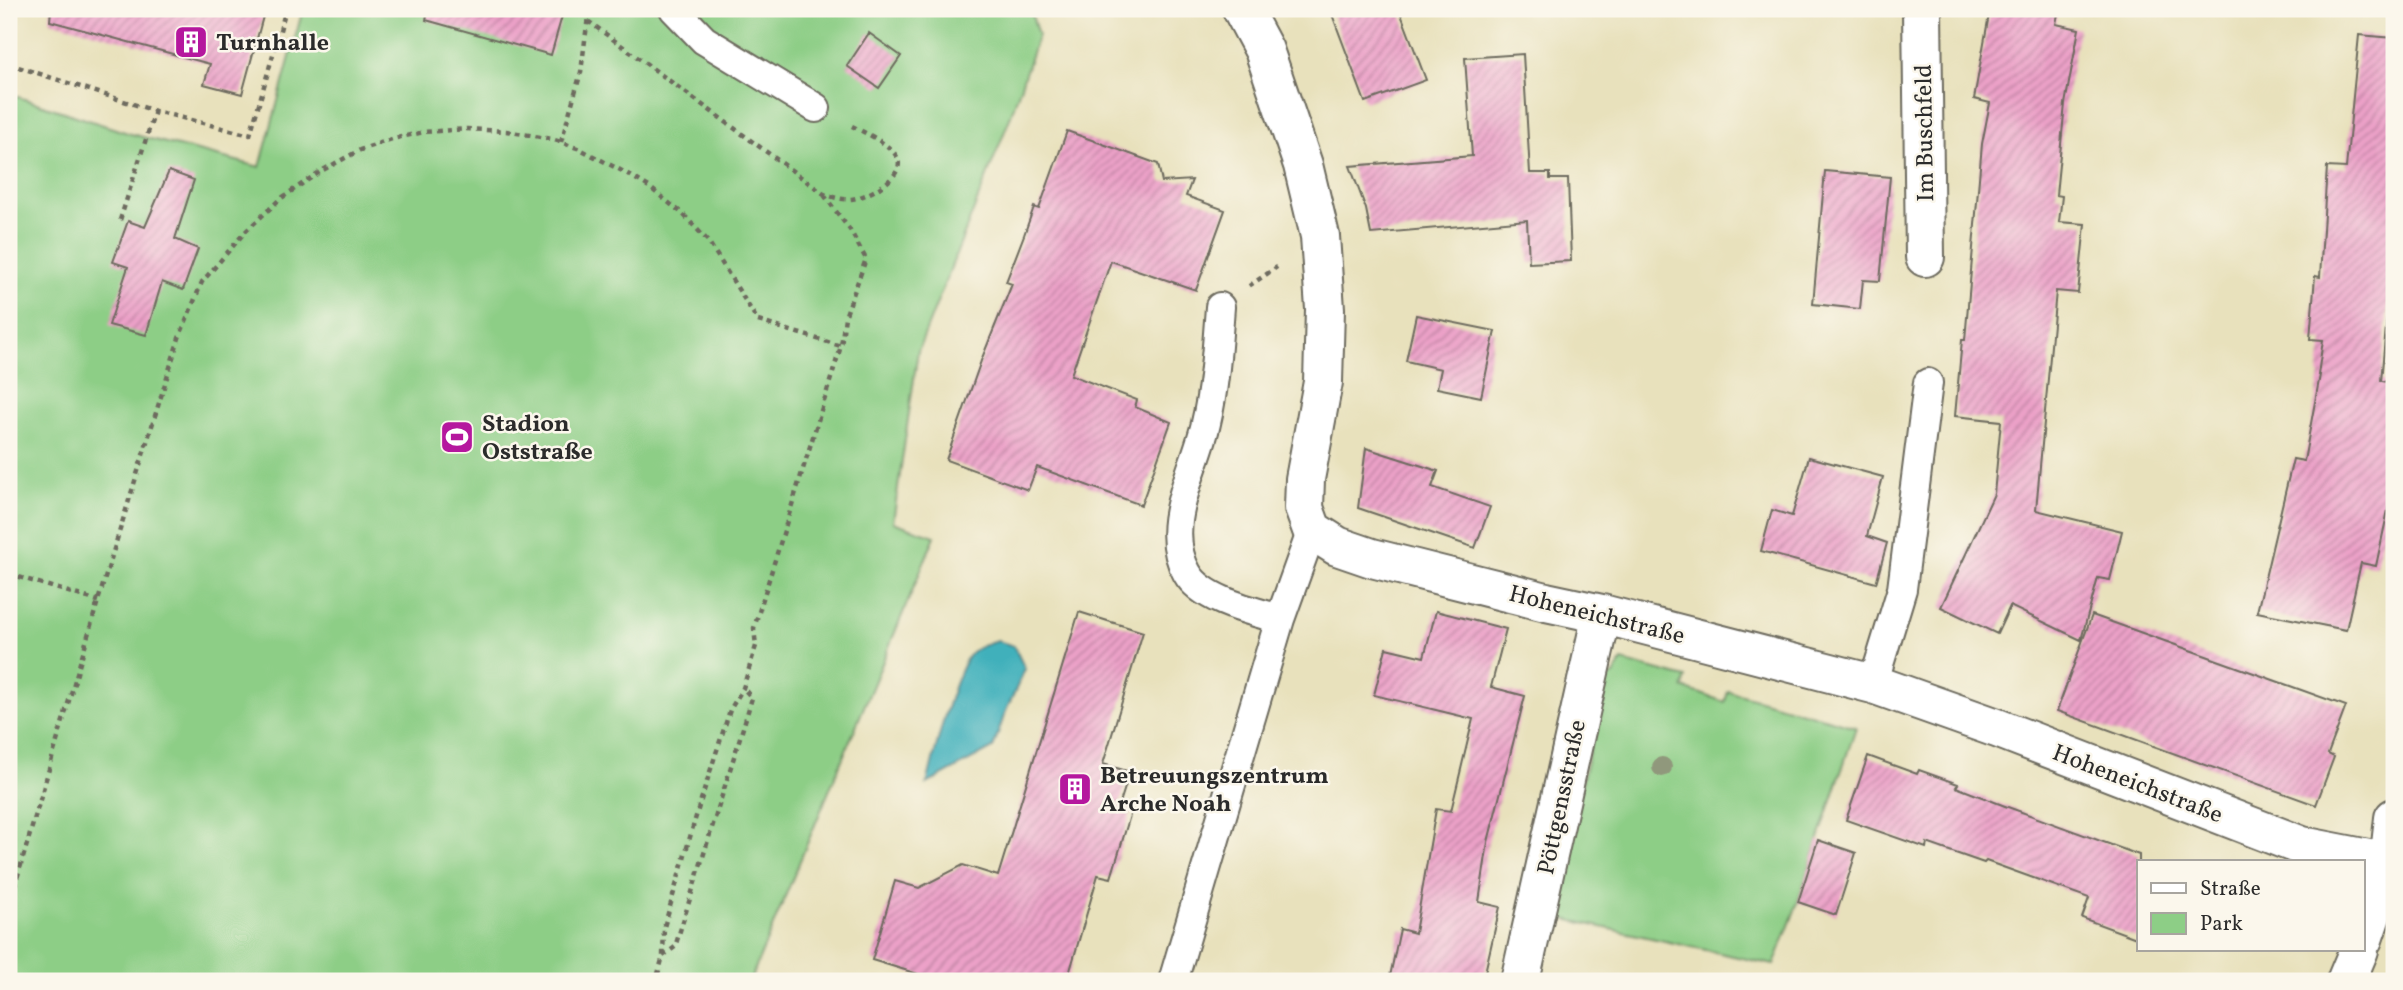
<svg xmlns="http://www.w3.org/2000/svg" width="2403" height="990" font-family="Vollkorn,serif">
  <defs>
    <pattern id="building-hatch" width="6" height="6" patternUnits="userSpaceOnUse" patternTransform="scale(1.75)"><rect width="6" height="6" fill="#eca1c8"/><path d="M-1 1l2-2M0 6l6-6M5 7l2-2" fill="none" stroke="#bf83a3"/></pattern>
  </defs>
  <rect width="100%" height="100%" fill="#fbf7ec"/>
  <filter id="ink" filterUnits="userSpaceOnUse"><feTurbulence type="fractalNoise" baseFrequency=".0143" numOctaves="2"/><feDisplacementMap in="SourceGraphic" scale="14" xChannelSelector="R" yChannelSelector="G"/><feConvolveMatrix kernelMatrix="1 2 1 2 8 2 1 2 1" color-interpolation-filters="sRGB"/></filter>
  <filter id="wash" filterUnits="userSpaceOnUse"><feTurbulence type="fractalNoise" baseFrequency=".00686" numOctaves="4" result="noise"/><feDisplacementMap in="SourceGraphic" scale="28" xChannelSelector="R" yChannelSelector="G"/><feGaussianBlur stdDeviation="1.57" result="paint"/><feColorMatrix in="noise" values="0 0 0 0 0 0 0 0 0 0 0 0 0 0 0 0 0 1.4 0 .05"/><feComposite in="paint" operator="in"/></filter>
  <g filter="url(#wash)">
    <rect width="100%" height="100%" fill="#e8e1bc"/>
    <path fill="#8dce86" stroke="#5c7c58" stroke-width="2" d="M303 9H1030L1038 35 1010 118 918 351 893 522 935 536 750 981H9V94L131 134 260 167Z
      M1622 661 1686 678 1683 688 1725 702 1728 691 1856 727 1798 902 1774 965 1551 916 1606 679 1614 675Z"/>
    <path fill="#40b0bb" stroke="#366e73" stroke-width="2" d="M998 641 1014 646 1025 669 1005 713 993 748 927 784C933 760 955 664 973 651 980 646 990 643 998 641Z"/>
    <g id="blocks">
      <path fill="url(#building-hatch)" d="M51 9H265L242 94 204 84 210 64 50 21Z
        M428 9H564L551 55 426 20Z
        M1330 9H1399L1426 80 1365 102Z
        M1990 9H2059L2056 24 2079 29 2065 104 2056 195 2062 196 2059 222 2085 224 2078 293 2056 291 2036 510 2122 531 2110 580 2098 578 2081 640 2010 606 1997 634 1941 607 1994 494 2001 421 1955 416 1962 340H1965L1982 144 1990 103 1974 99Z
        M869 33 901 56 879 88 847 66Z
        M2359 35 2394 38V242L2381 381 2394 383V482L2376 566 2361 563 2346 630 2257 612 2293 459 2304 461 2320 375H2318L2323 340 2310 339 2315 276 2320 277 2327 167 2346 168Z
        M1523 54 1530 173H1550V179H1568L1571 261 1529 263 1527 220 1371 234 1366 209 1350 166 1472 156 1465 58Z
        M1067 131 1158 164 1162 182 1192 180 1186 196 1225 210 1196 290 1111 261 1071 375 1137 400 1135 407 1171 422 1141 505 1037 467 1028 490 946 460 982 358 1012 284 1006 282 1024 235 1034 207 1039 209Z
        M169 171 194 180 175 239 198 249 183 290 162 282 146 335 109 325 128 267 113 262 128 221 145 227Z
        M1825 171 1890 177 1880 281 1863 280 1860 309 1813 304Z
        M1416 315 1495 331 1481 397 1437 388 1441 369 1406 361Z
        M1366 448 1438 471 1432 487 1490 507 1475 548 1358 508Z
        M1809 457 1883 477 1867 536 1887 543 1876 583 1761 551 1772 510 1792 516Z
        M1436 611 1506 629 1491 687 1525 696 1488 842 1479 902 1500 907 1483 981H1389L1400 929 1415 933 1436 809 1451 811 1473 719 1374 695 1386 648 1424 657Z
        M1079 612 1143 632 1103 764 1130 772 1119 806 1132 809 1111 878 1098 875 1067 981H941L872 960 895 881 919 888 963 865 998 876Z
        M2092 615 2346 706 2328 754 2334 757 2316 805 2057 711Z
        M1868 756 1917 774 1919 770 1958 784 1956 787 2005 806 2139 855V939L2082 918 2089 898 1986 861 1984 863 1927 843 1926 848 1846 820Z
        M1818 840 1856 853 1836 915 1798 902Z"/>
    </g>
  </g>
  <g filter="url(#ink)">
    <use href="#blocks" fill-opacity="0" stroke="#6d6b5e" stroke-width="2"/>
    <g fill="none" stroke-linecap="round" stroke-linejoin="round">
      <g stroke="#6d6b5e" stroke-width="32">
        <path id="service" d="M674 9 704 40 816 108
          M1220 307C1217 346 1215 385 1206 423 1196 469 1160 526 1187 573 1202 600 1252 611 1280 619
          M1873 684 1902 589 1928 383
          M1173 981 1280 619 1312 530"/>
      </g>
      <g stroke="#6d6b5e" stroke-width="42">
        <path id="minor" d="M1242 9 1264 50 1303 165 1320 236 1325 309 1323 382 1305 479 1304 508 1312 530 1337 546 1372 558 1546 602 1602 614 1873 684 1997 728 2302 846 2394 864
          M1922 9 1925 257
          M2363 939 2389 863 2394 818
          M1520 981 1602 614
          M2346 981 2359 950"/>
      </g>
      <path stroke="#6d6b5e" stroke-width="4.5" stroke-dasharray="5 5" stroke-linecap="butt" d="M588 21 824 194C833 197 841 200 851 199 866 198 908 176 897 157 888 142 863 132 848 124
        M9 64 155 111 250 135 286 9
        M561 142 581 72 589 9
        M824 195 850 230 866 259 845 317 841 346
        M120 220 155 111
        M1249 286 1277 267
        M9 574 98 601
        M9 906 98 601 179 338 202 282 245 232 280 199 321 171 360 150 392 139 424 132 467 129 506 131 552 139 580 149 626 173 649 187 683 214 708 241 758 321 841 346 754 628 756 646 743 688 730 710 699 806 664 927 663 956 656 981
        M663 956 675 947 742 731 752 698 743 688"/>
      <use href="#service" stroke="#fff" stroke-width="28"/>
      <use href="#minor" stroke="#fff" stroke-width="38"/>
    </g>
    <circle fill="#90987b" cx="1662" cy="767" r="10"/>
  </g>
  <defs>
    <g id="building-square" transform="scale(1.75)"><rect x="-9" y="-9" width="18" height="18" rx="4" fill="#b5179e" stroke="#fbf7ec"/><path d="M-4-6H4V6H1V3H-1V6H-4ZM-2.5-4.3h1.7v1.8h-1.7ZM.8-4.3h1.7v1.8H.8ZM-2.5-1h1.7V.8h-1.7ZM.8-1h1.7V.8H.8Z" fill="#fff"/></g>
    <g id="stadium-square" transform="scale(1.75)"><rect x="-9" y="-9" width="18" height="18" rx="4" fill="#b5179e" stroke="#fbf7ec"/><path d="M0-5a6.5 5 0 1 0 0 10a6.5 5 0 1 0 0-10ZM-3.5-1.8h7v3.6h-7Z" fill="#fff"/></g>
  </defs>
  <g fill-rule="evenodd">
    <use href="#building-square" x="191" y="42"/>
    <use href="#stadium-square" x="457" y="437"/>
    <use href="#building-square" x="1075" y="789"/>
  </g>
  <g text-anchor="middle" stroke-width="5" stroke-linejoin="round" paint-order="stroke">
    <g font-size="24" font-weight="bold" fill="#2b2b2b" stroke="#fbf7ec" text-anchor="start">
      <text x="216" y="50">Turnhalle</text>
      <text x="482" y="431">Stadion<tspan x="482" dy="28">Oststraße</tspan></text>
      <text x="1100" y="783">Betreuungszentrum<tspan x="1100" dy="28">Arche Noah</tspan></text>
    </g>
    <g font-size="24" fill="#2b2b2b" stroke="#fbf7ec">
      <text transform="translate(1924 133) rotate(-91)" y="8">Im Buschfeld</text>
      <text transform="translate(1597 614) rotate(14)" y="8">Hoheneichstraße</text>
      <text transform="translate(2138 783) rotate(21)" y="8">Hoheneichstraße</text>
      <text transform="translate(1561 797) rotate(-78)" y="8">Pöttgensstraße</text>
    </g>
  </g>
  <rect width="2403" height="990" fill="none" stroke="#fbf7ec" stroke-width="35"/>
  <rect x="2137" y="860" width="228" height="91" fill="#fbf7ec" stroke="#a8a59f" stroke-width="2"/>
  <rect x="2151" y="883" width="35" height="10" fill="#ffffff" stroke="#a8a59f" stroke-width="2"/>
  <text x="2200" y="895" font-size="21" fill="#2b2b2b">Straße</text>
  <rect x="2151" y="913" width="35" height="21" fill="#8dce86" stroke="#a8a59f" stroke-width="2"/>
  <text x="2200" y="930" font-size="21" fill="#2b2b2b">Park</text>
</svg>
